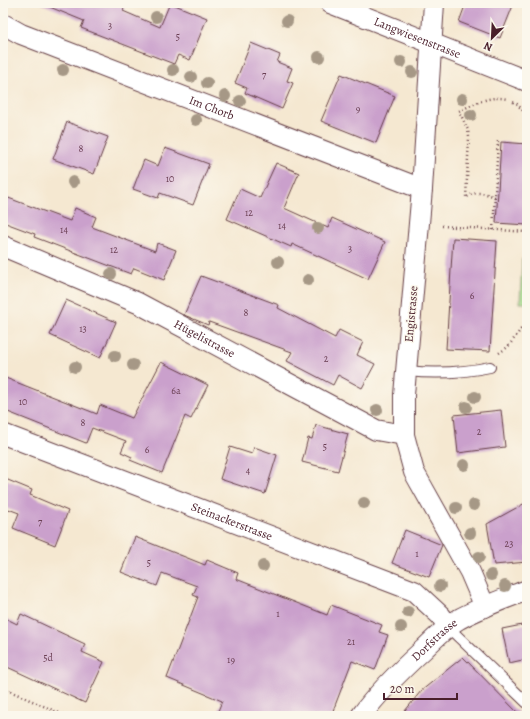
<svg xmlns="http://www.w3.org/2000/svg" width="530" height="719" font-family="Alegreya,serif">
  <rect width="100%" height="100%" fill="#fbf7ec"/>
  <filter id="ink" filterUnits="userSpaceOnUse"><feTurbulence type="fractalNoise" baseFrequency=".025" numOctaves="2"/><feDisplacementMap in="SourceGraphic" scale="8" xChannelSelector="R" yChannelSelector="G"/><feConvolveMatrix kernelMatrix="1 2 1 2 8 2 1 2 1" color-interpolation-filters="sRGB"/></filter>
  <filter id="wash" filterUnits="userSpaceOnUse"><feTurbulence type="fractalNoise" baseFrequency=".012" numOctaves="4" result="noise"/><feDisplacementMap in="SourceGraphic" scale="16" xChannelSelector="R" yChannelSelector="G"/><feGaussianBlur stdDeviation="0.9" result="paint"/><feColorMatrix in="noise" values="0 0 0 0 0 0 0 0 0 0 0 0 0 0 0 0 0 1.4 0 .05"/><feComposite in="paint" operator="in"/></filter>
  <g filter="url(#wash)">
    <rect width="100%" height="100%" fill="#f5e8d1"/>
    <path fill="#a3da8b" stroke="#767c5b" d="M522 259H527V303H520Z"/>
    <g id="blocks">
      <path fill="#caa0cc" d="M40 3H126L123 11 160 27 170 3 207 18 190 60 178 55 174 64 81 28 84 21Z
        M466 3H514L500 38 459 22Z
        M251 43 280 55 277 62 292 68 287 81 293 83 282 109 245 93 247 88 235 83Z
        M341 74 395 96 376 143 321 121Z
        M67 122 108 137 94 174 53 159Z
        M501 142 527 144V225L496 223Z
        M165 148 209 164 193 205 160 193 158 198 133 189 144 160 158 166Z
        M276 163 299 173 284 208 328 228 332 218 385 242 368 279 292 244 291 247 227 219 240 189 260 198Z
        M3 196 70 221 75 208 96 217 92 227 155 251 157 243 176 250 164 280 134 268 131 274 34 237 35 234 3 222Z
        M453 238 497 241 490 351 446 349Z
        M201 276 279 305 278 308 335 338 339 330 363 342 357 355 375 364 362 388 338 375 333 385 287 361 292 352 209 322 208 325 184 315Z
        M66 300 116 322 100 358 50 335Z
        M161 362 208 385 191 419 185 416 162 473 130 460 132 457 121 452 126 441 92 428 86 443 3 410V377L97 414 100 405 132 418Z
        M501 410 505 447 458 453 454 415Z
        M316 425 348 434 338 471 302 462 308 438 312 439Z
        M230 447 252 454 254 447 277 455 265 494 220 479Z
        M3 478 32 490 30 495 68 511 55 545 13 528 19 513 3 507Z
        M527 502V562L494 565 487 524Z
        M405 530 442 545 429 577 392 563Z
        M135 537 205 565 207 560 238 573 236 579 327 615 331 605 382 625 379 632 388 635 375 670 352 661 331 716H216L222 701 167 678 198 597 193 595 197 586 162 573 157 586 121 572Z
        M21 614 85 644 82 652 104 662 85 703 3 665V617L17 624Z
        M527 624V659L509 663 502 629Z
        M463 657 521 716H401L421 691Z"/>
    </g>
  </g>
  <g filter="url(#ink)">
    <use href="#blocks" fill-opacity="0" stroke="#643d44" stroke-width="1"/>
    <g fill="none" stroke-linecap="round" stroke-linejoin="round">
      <g stroke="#643d44" stroke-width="12">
        <path id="lane" d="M407 371C435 374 462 373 490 367
          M448 627 527 703"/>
      </g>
      <g stroke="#643d44" stroke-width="22">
        <g id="street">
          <path id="s1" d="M330 3 527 81"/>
          <path d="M434 3 422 189 404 395V435L414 472 470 572 485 607"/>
          <path id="s2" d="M3 24 21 34 422 189"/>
          <path id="s3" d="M3 246 138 303 376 430 404 435"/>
          <path id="s4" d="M3 434 414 591 441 616 448 627"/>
          <path id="s5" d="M361 716C379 691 401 670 424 649 435 638 446 627 459 619 481 607 504 599 527 590"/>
        </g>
      </g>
      <path stroke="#643d44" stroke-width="2.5" stroke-dasharray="1 3" stroke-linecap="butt" d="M513 102 517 104 527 115
        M495 197C485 193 475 190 466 198L469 137 468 130 459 111C474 104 489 95 507 99
        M442 226 527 232
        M493 230 498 141
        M499 353 508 347 527 321
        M3 688 66 716"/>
      <use href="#lane" stroke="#fff" stroke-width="10"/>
      <use href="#street" stroke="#fff" stroke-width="20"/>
    </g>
    <g fill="#a69886">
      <circle cx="156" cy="17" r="6"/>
      <circle cx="287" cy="21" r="6"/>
      <circle cx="319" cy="57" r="6"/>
      <circle cx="401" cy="62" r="6"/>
      <circle cx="63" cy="70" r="6"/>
      <circle cx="173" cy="70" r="6"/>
      <circle cx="412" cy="72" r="6"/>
      <circle cx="191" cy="77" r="6"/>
      <circle cx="207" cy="83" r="6"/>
      <circle cx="225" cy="96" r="6"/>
      <circle cx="462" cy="99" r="6"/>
      <circle cx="240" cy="101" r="6"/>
      <circle cx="471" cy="115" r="6"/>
      <circle cx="196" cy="120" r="6"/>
      <circle cx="73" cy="182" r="6"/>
      <circle cx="318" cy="228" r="6"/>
      <circle cx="278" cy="262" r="6"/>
      <circle cx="111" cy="274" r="6"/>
      <circle cx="308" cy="280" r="6"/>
      <circle cx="115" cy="356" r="6"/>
      <circle cx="133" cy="365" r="6"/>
      <circle cx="75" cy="367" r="6"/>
      <circle cx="475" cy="397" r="6"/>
      <circle cx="466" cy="407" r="6"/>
      <circle cx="377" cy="410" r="6"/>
      <circle cx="464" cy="465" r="6"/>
      <circle cx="364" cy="503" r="6"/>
      <circle cx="474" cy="505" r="6"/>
      <circle cx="456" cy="508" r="6"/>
      <circle cx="470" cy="533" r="6"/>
      <circle cx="479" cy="557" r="6"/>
      <circle cx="263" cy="566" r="6"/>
      <circle cx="491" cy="575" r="6"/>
      <circle cx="440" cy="586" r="6"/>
      <circle cx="505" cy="586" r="6"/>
      <circle cx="408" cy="612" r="6"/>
      <circle cx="401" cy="627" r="6"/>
    </g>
  </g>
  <g text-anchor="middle" stroke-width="3" stroke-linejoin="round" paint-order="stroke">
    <g font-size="10" fill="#6a3f53">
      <text x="110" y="29">3</text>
      <text x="178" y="40">5</text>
      <text x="264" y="78">7</text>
      <text x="358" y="112">9</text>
      <text x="81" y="152">8</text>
      <text x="170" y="182">10</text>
      <text x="249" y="216">12</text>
      <text x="282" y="229">14</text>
      <text x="64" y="233">14</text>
      <text x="350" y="252">3</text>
      <text x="114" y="253">12</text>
      <text x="472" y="299">6</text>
      <text x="246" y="316">8</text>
      <text x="83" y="332">13</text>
      <text x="326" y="362">2</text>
      <text x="176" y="394">6a</text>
      <text x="23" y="405">10</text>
      <text x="83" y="426">8</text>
      <text x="479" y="435">2</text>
      <text x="325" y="450">5</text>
      <text x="147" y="453">6</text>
      <text x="248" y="474">4</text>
      <text x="40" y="525">7</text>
      <text x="509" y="547">23</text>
      <text x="417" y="557">1</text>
      <text x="149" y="566">5</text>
      <text x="278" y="617">1</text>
      <text x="351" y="645">21</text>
      <text x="48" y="661">5d</text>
      <text x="231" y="663">19</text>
    </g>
    <g font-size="12" fill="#4a1f2b" stroke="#fbf7ec">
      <text dy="4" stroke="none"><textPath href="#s1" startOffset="94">Langwiesenstrasse</textPath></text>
      <text dy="4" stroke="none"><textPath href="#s2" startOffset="225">Im Chorb</textPath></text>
      <text transform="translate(411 314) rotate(-85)" y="4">Engistrasse</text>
      <text dy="4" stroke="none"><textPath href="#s3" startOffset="222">Hügelistrasse</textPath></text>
      <text dy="4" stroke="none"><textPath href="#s4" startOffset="245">Steinackerstrasse</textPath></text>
      <text dy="4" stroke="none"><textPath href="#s5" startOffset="106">Dorfstrasse</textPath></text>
    </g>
  </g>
  <rect width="530" height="719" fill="none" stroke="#fbf7ec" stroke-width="16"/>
  <g transform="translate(492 38) rotate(204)" stroke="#fbf7ec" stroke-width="3" paint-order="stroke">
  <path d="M0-3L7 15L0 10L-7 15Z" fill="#4a1f2b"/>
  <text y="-6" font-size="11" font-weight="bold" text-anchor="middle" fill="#4a1f2b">N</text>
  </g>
  <path d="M384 693v6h73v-6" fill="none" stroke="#4a1f2b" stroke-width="2"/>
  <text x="390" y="693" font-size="12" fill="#4a1f2b" stroke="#fbf7ec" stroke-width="3" paint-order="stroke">20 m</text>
</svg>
